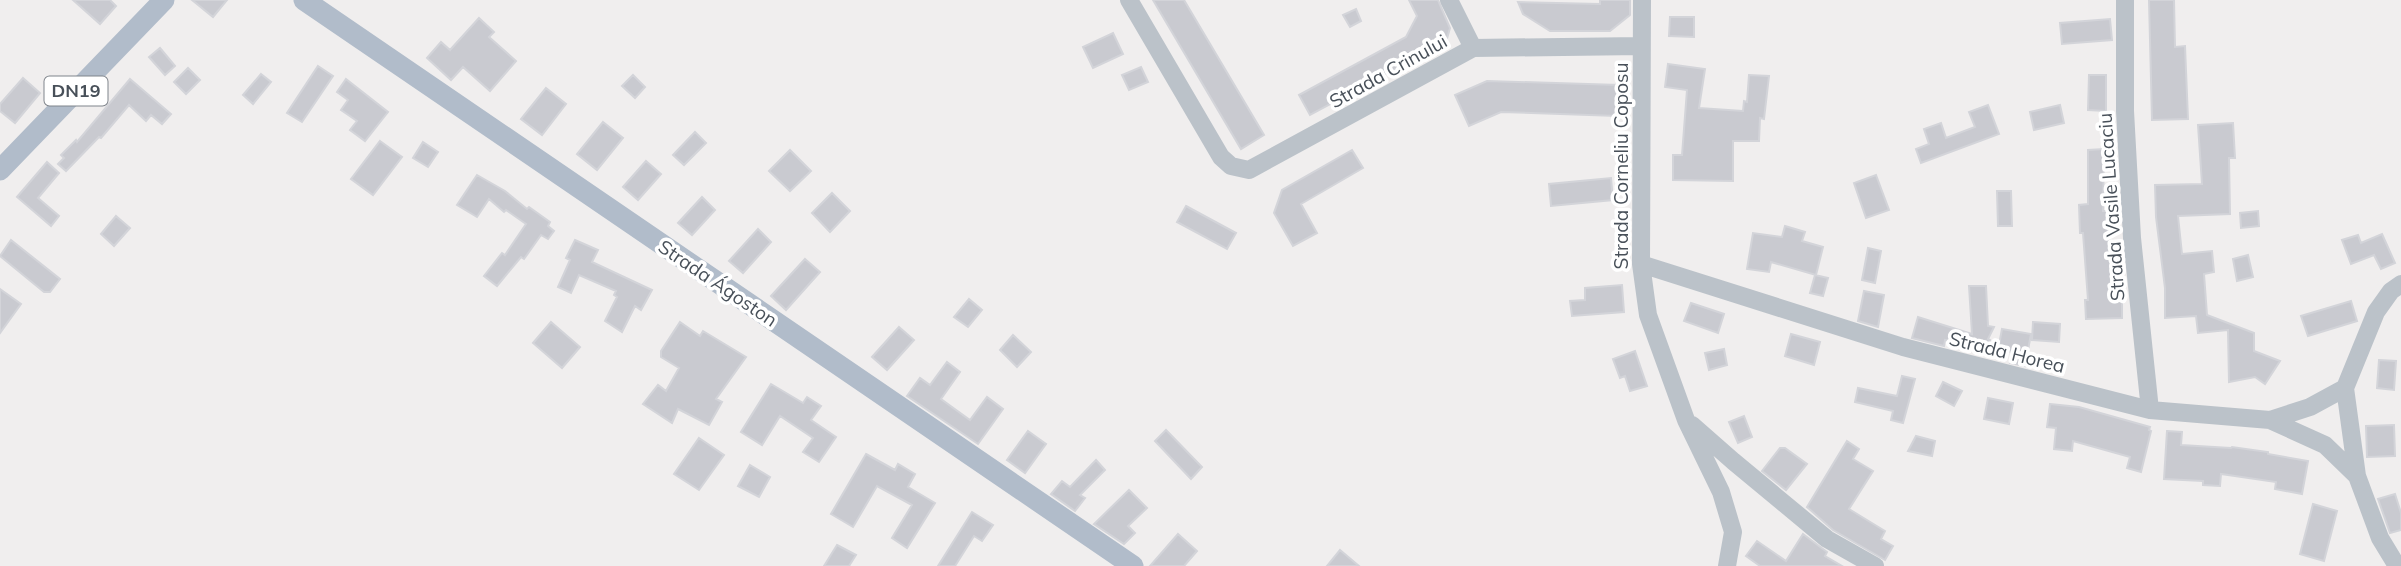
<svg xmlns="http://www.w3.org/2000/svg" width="2401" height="566" font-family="Mulish,sans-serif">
  <rect width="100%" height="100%" fill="#f0eeee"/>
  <path fill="#c9cad0" stroke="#d3d4d9" stroke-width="2" d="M73 0H110L116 6 100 24Z
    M192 0H227L213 17Z
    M1153 0H1184L1264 135 1241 149Z
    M1409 0H1438L1450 28 1446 42 1310 115 1299 95 1406 37 1417 16Z
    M1600 0H1630V15L1610 31H1550L1523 14 1518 2 1600 4Z
    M2149 0H2174L2175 47 2185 46 2188 119 2152 120Z
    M1356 9 1361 21 1350 27 1343 15Z
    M1670 17H1694V37L1669 36Z
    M479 18 494 32 489 37 516 61 490 91 463 67 451 80 427 58 441 42 450 50Z
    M2110 19 2112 40 2062 44 2060 23Z
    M1113 33 1123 54 1093 68 1083 47Z
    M160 48 175 66 165 75 149 57Z
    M1668 64 1705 69 1699 108 1743 111 1744 101 1747 102 1749 75 1769 76 1764 119 1760 118 1759 141H1733V181L1673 180V155H1682L1687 90 1665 87Z
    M318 66 333 76 302 122 287 113Z
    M1141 67 1148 82 1129 90 1122 75Z
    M188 68 200 80 186 94 174 82Z
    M261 74 271 82 253 104 243 95Z
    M633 75 645 87 635 98 622 86Z
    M2089 75H2106V111L2088 110Z
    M23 78 40 93 15 123 0 111V104Z
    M130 79 171 114 162 124 151 115 146 121 129 105 101 138 99 137 66 171 58 164 64 158 61 155 76 140 77 142Z
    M346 79 388 112 365 141 350 130 357 121 341 110 348 100 337 92Z
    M1487 81 1619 85 1617 116 1501 112 1469 126 1455 95Z
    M546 88 566 104 542 135 521 119Z
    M1988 105 1999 134 1921 163 1916 149 1929 144 1924 129 1941 123 1946 138 1975 127 1969 112Z
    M2060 105 2064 123 2034 130 2030 112Z
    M603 122 623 138 597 170 577 154Z
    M2233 123 2235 158H2229L2230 214 2178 216 2182 254 2212 251 2214 272 2204 274 2207 315 2254 333V351L2280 361 2265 384 2255 377 2229 382 2228 330 2198 333 2196 316 2165 318V288L2156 217 2155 185 2202 184 2198 125Z
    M695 132 706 143 684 165 673 155Z
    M380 141 402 157 373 195 351 179Z
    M423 142 438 152 428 167 413 158Z
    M2104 149 2103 211H2113L2114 230H2108L2110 262H2115L2118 299H2122V318L2086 319 2085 300H2088L2083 233H2080L2079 205 2088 204V150Z
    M790 150 811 171 790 191 769 171Z
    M1352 150 1363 168 1301 204 1317 233 1293 246 1274 213 1282 190Z
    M646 161 661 174 638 200 623 187Z
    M47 162 59 173 38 198 59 216 51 226 17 197Z
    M477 175 505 191 527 209 529 207 550 222 548 226 554 231 548 239 541 235 524 259 521 257 497 286 484 276 502 253 505 255 526 224 506 210 504 212 489 199 477 217 457 205Z
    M1876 175 1889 210 1866 218 1854 183Z
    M1611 178 1613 200 1551 206 1549 184Z
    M1997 191H2011L2012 226H1998Z
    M832 193 850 211 830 232 812 213Z
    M702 197 715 210 692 235 678 223Z
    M1186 206 1236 233 1227 249 1177 222Z
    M2258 211 2259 226 2241 228 2240 213Z
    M116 216 130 228 114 246 101 234Z
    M1785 226 1805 232 1802 241 1823 247 1816 275 1771 262 1769 272 1747 269 1753 233 1782 237Z
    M758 229 771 242 743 273 729 261Z
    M2382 234 2395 263 2381 269 2374 255 2351 264 2342 240 2358 235 2361 243Z
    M11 240 60 279 50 292H44L0 256Z
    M575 240 598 250 592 262 652 290 641 310 635 306 622 332 605 321 617 297 614 295 616 291 579 275 571 293 558 287 570 260 566 258Z
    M1868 248 1881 251 1875 283 1862 280Z
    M2248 255 2253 277 2237 281 2233 259Z
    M805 259 820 272 786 310 771 296Z
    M1815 275 1828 278 1823 296 1810 293Z
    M1622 285 1624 312 1572 316 1570 301 1585 300V288Z
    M1969 286H1986L1988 326 1994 327 1988 339 1990 340 1988 348 1945 340 1944 346 1912 338 1918 317 1972 334Z
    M0 289 21 304 0 333Z
    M1864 291 1884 295 1878 327 1858 321Z
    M969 299 982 310 968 327 954 317Z
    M2351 301 2357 321 2308 336 2301 316Z
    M1691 303 1724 314 1718 333 1684 321Z
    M551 322 580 347 562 368 533 343Z
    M680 322 700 336 703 331 746 357 716 399 722 402 709 425 678 409 672 423 643 404 658 385 666 391 679 368 661 357V351Z
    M2033 322 2060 324 2059 342 2032 340Z
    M899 327 914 340 887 370 872 357Z
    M2002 329 2031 334 2025 366 2010 363 2012 352 1998 350Z
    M1791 334 1820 342 1814 365 1785 356Z
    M1013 335 1031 352 1017 367 1000 350Z
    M1724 349 1727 365 1709 370 1705 353Z
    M1635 351 1647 386 1630 391 1625 376 1620 378 1613 359Z
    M2379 360 2396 361 2394 390 2377 388Z
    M947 362 960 372 941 399 970 420 987 397 1003 409 978 444 907 396 920 378 930 385Z
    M1902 376 1915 379 1903 423 1891 420 1893 411 1855 402 1858 388 1897 396Z
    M1943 382 1962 391 1954 406 1936 396Z
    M771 384 803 403 807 397 821 406 811 420 836 437 819 462 803 452 813 438 780 416 762 445 741 432Z
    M1988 398 2013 403 2009 424 1984 419Z
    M2050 404 2079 407 2150 427 2149 430 2151 431 2141 472 2127 468 2130 457 2073 441 2072 451 2054 449 2056 428 2047 427Z
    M1744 416 1752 437 1738 443 1729 422Z
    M2394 425 2395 456 2367 457 2366 426Z
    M1166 430 1202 467 1191 479 1155 441Z
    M1028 431 1046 444 1025 473 1007 460Z
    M2167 431 2182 432 2181 445 2231 448 2232 447 2268 452V454L2308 461 2302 494 2275 489 2276 482 2221 474 2220 486 2203 485V481L2164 479Z
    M1916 436 1935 441 1932 456 1908 451Z
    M699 438 724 455 699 490 674 474Z
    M1847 441 1859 449 1853 459 1873 471 1849 509 1885 531 1881 539 1893 546 1885 560 1833 530 1807 507Z
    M1780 448H1785L1807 464 1786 490 1762 471Z
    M866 454 895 470 898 464 915 474 908 487 935 503 907 548 892 538 912 505 877 486 853 527 831 514Z
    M1096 460 1105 470 1080 495 1085 498 1075 511 1051 494 1062 481 1070 487Z
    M750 465 770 477 759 497 738 486Z
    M1129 490 1147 508 1128 526 1135 533 1124 544 1094 524Z
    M2395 494 2401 513V530L2390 533 2378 499Z
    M2313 504 2337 511 2324 561 2300 554Z
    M972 512 993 525 982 541 974 536 955 566H938Z
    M1178 534 1197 551 1184 566H1150Z
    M1803 534 1827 552 1825 556 1842 566H1760L1746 556 1757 541 1786 561Z
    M837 545 856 555 849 566H824Z
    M1340 550 1359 566H1327Z"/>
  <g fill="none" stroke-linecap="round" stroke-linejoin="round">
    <path stroke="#bbc2c9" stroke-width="18" d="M1129 0 1221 157 1231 166 1249 170 1473 48 1641 46
      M1449 0 1473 48
      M1642 0 1641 264 1648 315 1686 420 1721 492 1733 532 1727 566
      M2125 0V111L2132 238 2150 410
      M1641 264 1903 347 2150 410 2270 420 2325 445 2357 476
      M2345 388 2357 476 2380 538 2397 566
      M2270 420 2310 407 2345 388 2376 312 2391 291 2401 284
      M1692 425 1733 461 1827 539 1875 566"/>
    <path stroke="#b1bcca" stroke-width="21" d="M304 0 1133 566
      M0 170 164 0"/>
  </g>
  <g text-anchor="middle" stroke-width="7" stroke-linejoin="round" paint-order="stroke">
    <rect fill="#fff" stroke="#7f848b" stroke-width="2" x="44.5" y="76.5" width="63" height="29" rx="5"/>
    <g font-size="18" font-weight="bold" fill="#485059">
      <text x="76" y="97">DN19</text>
    </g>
    <g font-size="19" fill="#485059" stroke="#fff">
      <text transform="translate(1388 71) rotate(-29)" y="7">Strada Crinului</text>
      <text transform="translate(1621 166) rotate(-90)" y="7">Strada Corneliu Coposu</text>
      <text transform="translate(2111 207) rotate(-94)" y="7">Strada Vasile Lucaciu</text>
      <text transform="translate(718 283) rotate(34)" y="7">Strada Ágoston</text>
      <text transform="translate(2007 352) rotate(14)" y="7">Strada Horea</text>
    </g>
  </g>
</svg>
